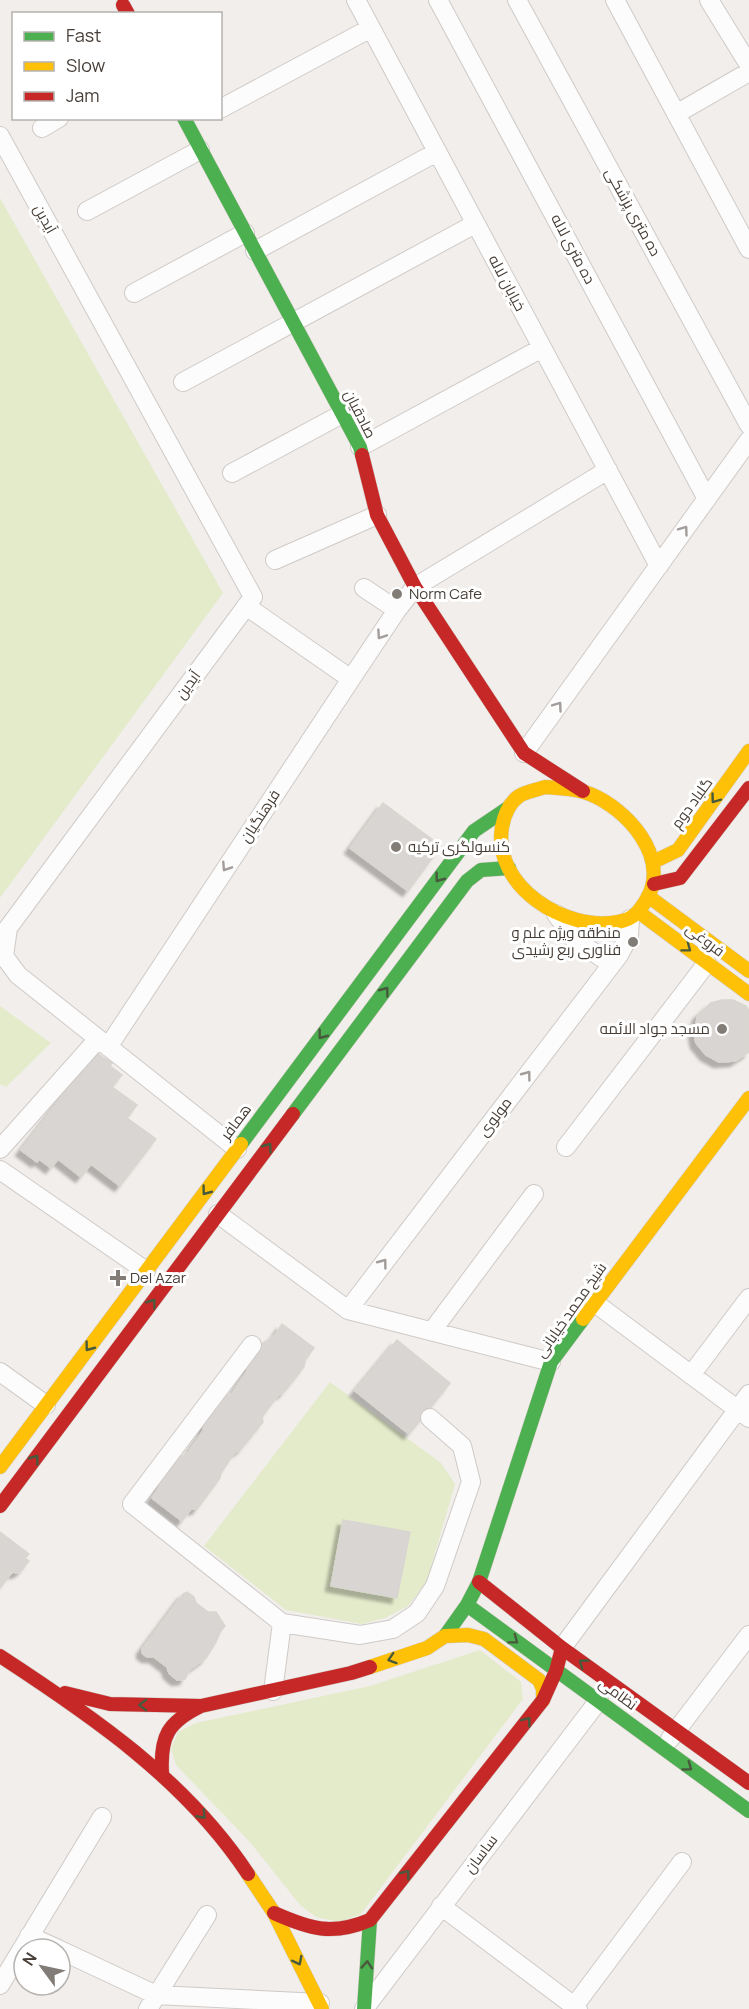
<svg xmlns="http://www.w3.org/2000/svg" width="749" height="2009" font-family="Manrope,Cairo,sans-serif">
  <defs>
    <filter id="shadow"><feDropShadow dx="-5.5" dy="5.5" stdDeviation="1.5" flood-color="#0004"/></filter>
  </defs>
  <rect width="100%" height="100%" fill="#f1eeeb"/>
  <path fill="#e4ebcb" d="M0 198 223 593 0 898Z
    M0 1006 51 1043 6 1087 0 1084Z
    M330 1382 441 1463 455 1484 427 1581 408 1606 385 1618 362 1624 286 1610 204 1546Z
    M480 1650 521 1682 523 1699 361 1914 339 1922 316 1917 300 1905 250 1842 176 1765 171 1749 178 1732 196 1723 370 1686Z"/>
  <path fill="#d9d5d2" stroke="#d9d5d1" stroke-width="1.5" filter="url(#shadow)" d="M383 803 441 846 408 891 350 848Z
    M722 1000H733L746 1006 749 1011V1052L735 1061 719 1062 706 1055 696 1043 694 1032 698 1015 711 1003Z
    M96 1053 112 1063 110 1066 122 1075 112 1087 137 1105 127 1118 156 1139 120 1186 91 1164 81 1177 58 1159 51 1168 39 1159 37 1162 21 1150Z
    M282 1324 314 1348 305 1360 304 1367 284 1392 278 1395 262 1417 263 1422 241 1449 234 1453 221 1473 220 1478 197 1509H191L182 1521 152 1498 159 1487 160 1479 177 1459 188 1453 203 1431 205 1420 214 1406 227 1395 232 1394 247 1371 248 1365 259 1346 275 1335Z
    M397 1340 450 1383 409 1434 355 1391Z
    M343 1520 410 1532 397 1598 331 1586Z
    M0 1532 29 1554 25 1558 29 1561 22 1570 17 1573 13 1572 9 1576 0 1570Z
    M0 1570 9 1576 0 1588Z
    M187 1592 194 1597 196 1603 208 1612H216L225 1626 220 1632 216 1642 206 1658 189 1670 185 1679 177 1680 169 1673 167 1667 154 1657H147L142 1653V1649L183 1594Z"/>
  <g fill="none" stroke-linecap="round" stroke-linejoin="round">
    <g stroke="#cecac7" stroke-width="20">
      <path id="street" d="M356 0 659 566
        M438 0 707 499
        M517 0 749 425
        M615 0 749 249
        M709 0 749 65
        M220 109 371 28
        M676 114 749 72
        M42 128 59 118
        M0 136 253 597 8 928 4 956 18 975 237 1149
        M87 211 200 150
        M255 251 437 152
        M134 293 245 233
        M183 382 475 224
        M360 447 542 348
        M232 473 342 414
        M275 560 377 515
        M364 588 397 610
        M246 606 351 679
        M524 753 749 440
        M556 914 574 939 611 964
        M108 1047 351 679 397 610 415 587 608 470
        M566 1147 707 963
        M0 1149 98 1039
        M0 1170 146 1271
        M218 1214 348 1310 551 1362
        M595 1303 749 1418
        M348 1310 619 955 629 936 630 919
        M432 1331 534 1194
        M252 1345 132 1504 282 1623
        M0 1372 46 1405
        M691 1375 749 1298
        M562 1648 749 1394
        M273 1691 282 1623 360 1635 393 1629 417 1613 435 1586 471 1482 462 1446 430 1418
        M670 1739 749 1635
        M441 1906 578 2009
        M29 1936 58 1949
        M60 1950 156 1995 320 2003
        M0 1985 102 1817
        M148 2009 207 1915
        M364 2009 599 1700
        M572 2009 682 1862"/>
    </g>
    <g stroke="#d2cbc3" stroke-width="15">
      <path id="fast" d="M184 118 360 447 362 455
        M293 1114 467 881 481 870 509 868
        M241 1144 474 831 508 808
        M467 1605 749 1811
        M445 1636 467 1605 479 1582 551 1362 583 1319
        M364 2009 370 1920"/>
    </g>
    <g stroke="#d2cbc3" stroke-width="15">
      <path id="slow" d="M545 787C560 788 576 788 590 794 627 809 669 856 648 897 640 911 634 919 618 922 565 932 492 886 502 827 504 816 509 803 519 796 527 791 537 790 545 787Z
        M653 862 678 850 749 751
        M648 896 749 971
        M640 913 749 994
        M583 1319 749 1098
        M0 1467 241 1144
        M370 1667 427 1648 445 1636 468 1635 484 1639 539 1680 543 1689V1700
        M248 1874 274 1913 322 2009"/>
    </g>
    <g stroke="#d2cbc3" stroke-width="15">
      <path id="jam" d="M123 5 128 14
        M362 455 377 515 415 587 524 753 583 791
        M654 884 680 878 749 788
        M0 1506 293 1114
        M479 1582 562 1648 749 1783
        M0 1656C92 1716 186 1780 248 1874
        M65 1693 110 1704 201 1706
        M162 1773C160 1736 168 1722 201 1706L351 1673 370 1667
        M274 1913C310 1929 332 1936 370 1920L543 1700 556 1671 562 1648"/>
    </g>
    <use href="#street" stroke="#fdfcfc" stroke-width="18"/>
    <use href="#fast" stroke="#4caf50" stroke-width="14"/>
    <use href="#slow" stroke="#ffc107" stroke-width="14"/>
    <use href="#jam" stroke="#c62828" stroke-width="14"/>
  </g>
  <defs><path id="oneway-chevron" d="M-2-3.5L2.5 0L-2 3.5" fill="none" stroke-width="1.6" stroke-linecap="round" stroke-linejoin="round" transform="scale(1.5)"/></defs>
  <g stroke="#a29d9a">
    <use href="#oneway-chevron" transform="translate(684 530) rotate(-54)"/>
    <use href="#oneway-chevron" transform="translate(381 635) rotate(124)"/>
    <use href="#oneway-chevron" transform="translate(558 706) rotate(-54)"/>
    <use href="#oneway-chevron" transform="translate(226 867) rotate(123)"/>
    <use href="#oneway-chevron" transform="translate(527 1075) rotate(-53)"/>
    <use href="#oneway-chevron" transform="translate(383 1263) rotate(-53)"/>
  </g>
  <g stroke="#485a3d">
    <use href="#oneway-chevron" transform="translate(715 799) rotate(126)"/>
    <use href="#oneway-chevron" transform="translate(439 878) rotate(127)"/>
    <use href="#oneway-chevron" transform="translate(687 948) rotate(37)"/>
    <use href="#oneway-chevron" transform="translate(385 991) rotate(-53)"/>
    <use href="#oneway-chevron" transform="translate(322 1035) rotate(127)"/>
    <use href="#oneway-chevron" transform="translate(268 1147) rotate(-53)"/>
    <use href="#oneway-chevron" transform="translate(206 1191) rotate(127)"/>
    <use href="#oneway-chevron" transform="translate(152 1303) rotate(-53)"/>
    <use href="#oneway-chevron" transform="translate(89 1347) rotate(127)"/>
    <use href="#oneway-chevron" transform="translate(35 1459) rotate(-53)"/>
    <use href="#oneway-chevron" transform="translate(514 1640) rotate(37)"/>
    <use href="#oneway-chevron" transform="translate(392 1659) rotate(162)"/>
    <use href="#oneway-chevron" transform="translate(583 1663) rotate(-144)"/>
    <use href="#oneway-chevron" transform="translate(143 1705) rotate(-179)"/>
    <use href="#oneway-chevron" transform="translate(527 1721) rotate(-52)"/>
    <use href="#oneway-chevron" transform="translate(688 1767) rotate(36)"/>
    <use href="#oneway-chevron" transform="translate(202 1815) rotate(48)"/>
    <use href="#oneway-chevron" transform="translate(406 1874) rotate(-52)"/>
    <use href="#oneway-chevron" transform="translate(298 1961) rotate(63)"/>
    <use href="#oneway-chevron" transform="translate(367 1965) rotate(-86)"/>
  </g>
  <g fill="#827c76" stroke="#fff" stroke-width="2">
    <circle cx="397" cy="594" r="6"/>
    <circle cx="396" cy="847" r="6"/>
    <circle cx="633" cy="942" r="6"/>
    <circle cx="722" cy="1029" r="6"/>
    <path d="M115 1269h6v6h6v6h-6v6h-6v-6h-6v-6h6z"/>
  </g>
  <g text-anchor="middle" stroke-width="6" stroke-linejoin="round" paint-order="stroke">
    <g font-size="15" fill="#473e37" stroke="#fff">
      <text transform="translate(633 212) rotate(61)" y="5">ده متری پزشکی</text>
      <text transform="translate(45 219) rotate(61)" y="5">آیدین</text>
      <text transform="translate(573 249) rotate(62)" y="5">ده متری لاله</text>
      <text transform="translate(507 283) rotate(62)" y="5">خیابان لاله</text>
      <text transform="translate(360 414) rotate(63)" y="5">صادقیان</text>
      <text transform="translate(188 685) rotate(-54)" y="5">آیدین</text>
      <text transform="translate(692 803) rotate(-54)" y="5">گلباد دوم</text>
      <text transform="translate(260 816) rotate(-57)" y="5">فرهنگیان</text>
      <text transform="translate(705 940) rotate(37)" y="5">فروغى</text>
      <text transform="translate(495 1117) rotate(-53)" y="5">مولوی</text>
      <text transform="translate(236 1122) rotate(-53)" y="5">همافر</text>
      <text transform="translate(571 1310) rotate(-55)" y="5">شیخ محمد خیابانی</text>
      <text transform="translate(618 1694) rotate(36)" y="5">نظامی</text>
      <text transform="translate(481 1854) rotate(-53)" y="5">ساسان</text>
    </g>
    <g font-size="15" fill="#473e37" stroke="#fff" text-anchor="start">
      <text x="409" y="599">Norm Cafe</text>
      <text x="408" y="852">کنسولگری ترکیه</text>
      <text x="621" y="938" text-anchor="end">منطقه ویژه علم و<tspan x="621" dy="17">فناوری ربع رشیدی</tspan></text>
      <text x="710" y="1034" text-anchor="end">مسجد جواد الائمه</text>
      <text x="130" y="1283">Del Azar</text>
    </g>
  </g>
  <rect x="12" y="12" width="210" height="108" fill="#ffffff" stroke="#b5b2af" stroke-width="1.5"/>
  <rect x="24" y="32" width="30" height="9" fill="#4caf50" stroke="#b5b2af" stroke-width="1.5"/>
  <text x="66" y="42" font-size="18" fill="#473e37">Fast</text>
  <rect x="24" y="62" width="30" height="9" fill="#ffc107" stroke="#b5b2af" stroke-width="1.5"/>
  <text x="66" y="72" font-size="18" fill="#473e37">Slow</text>
  <rect x="24" y="92" width="30" height="9" fill="#c62828" stroke="#b5b2af" stroke-width="1.5"/>
  <text x="66" y="102" font-size="18" fill="#473e37">Jam</text>
  <g transform="translate(42 1967) rotate(303)"><circle r="28" fill="#ffffff" stroke="#b5b2af" stroke-width="1.5"/>
  <path d="M0-4.5L10 22L0 15L-10 22Z" fill="#827c76"/>
  <text y="-9" font-size="16" font-weight="bold" text-anchor="middle" fill="#473e37">N</text>
  </g>
</svg>
